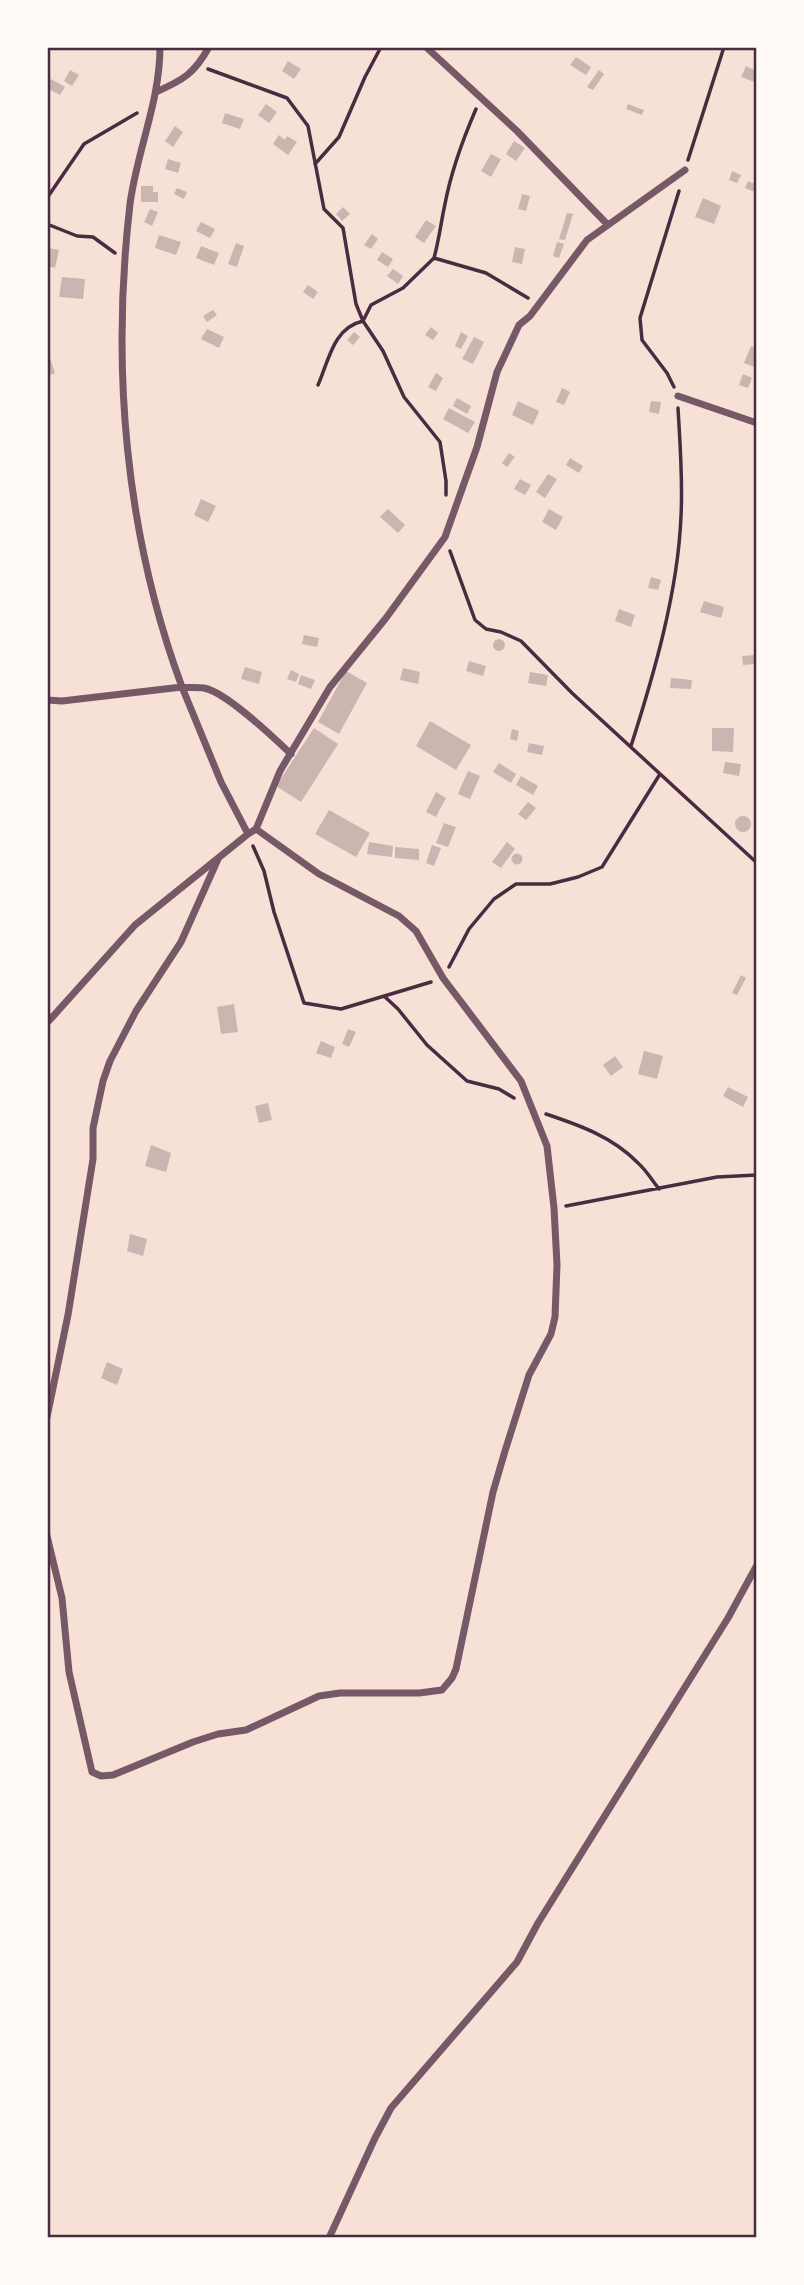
<svg xmlns="http://www.w3.org/2000/svg" width="804" height="2285" font-family="'Exo 2',sans-serif">
  <rect width="100%" height="100%" fill="#f7e1d7"/>
  <path fill="#ccb4b1" d="M576 57 591 67 586 75 570 65Z
    M288 61 301 69 294 79 282 71Z
    M746 66 757 71V83L741 77Z
    M70 70 79 75 72 86 64 81Z
    M599 70 604 74 593 90 587 87Z
    M51 79 65 87 60 95 47 88Z
    M266 104 277 112 269 123 258 115Z
    M628 104 644 110 642 115 626 109Z
    M225 113 244 119 240 129 222 123Z
    M175 126 183 132 173 147 165 141Z
    M279 135 285 140 287 136 297 142 288 155 273 144Z
    M514 141 525 148 516 161 506 154Z
    M491 154 501 159 491 177 481 171Z
    M168 159 181 163 178 173 165 169Z
    M732 171 741 175 737 183 729 180Z
    M748 181 757 185V193L745 188Z
    M141 186H153V192H158V202H141Z
    M177 188 187 192 184 199 174 194Z
    M522 194 530 196 526 211 518 209Z
    M703 198 721 206 714 224 695 217Z
    M343 207 350 214 342 221 336 214Z
    M150 209 158 212 152 226 144 222Z
    M567 213 573 214 565 240 559 239Z
    M426 220 436 226 424 243 415 237Z
    M201 222 215 229 210 238 196 231Z
    M372 234 378 239 371 249 364 245Z
    M159 235 181 242 176 255 155 248Z
    M557 242 564 244 559 258 553 256Z
    M236 243 244 246 237 267 228 264Z
    M201 246 219 253 214 265 196 258Z
    M515 247 525 249 522 264 512 262Z
    M48 248 59 250 55 268 47 266Z
    M382 252 393 259 388 267 377 260Z
    M393 269 403 276 398 284 387 276Z
    M62 277 85 279 83 299 59 297Z
    M308 285 318 292 313 299 303 292Z
    M213 310 217 315 207 322 203 316Z
    M431 327 438 333 433 340 425 335Z
    M207 329 224 337 219 348 201 339Z
    M354 332 360 337 353 345 347 340Z
    M461 332 468 336 461 349 455 346Z
    M474 337 484 342 473 364 462 359Z
    M751 346 757 349V368L744 363Z
    M50 358 55 373 47 376V359Z
    M436 373 443 378 436 391 428 387Z
    M743 374 752 378 748 388 739 385Z
    M562 388 570 392 564 405 556 402Z
    M457 398 471 406 467 414 453 406Z
    M518 401 539 411 533 425 512 415Z
    M651 401 661 402 659 414 649 412Z
    M449 408 475 422 468 433 443 419Z
    M509 453 515 457 507 467 502 463Z
    M570 458 583 466 579 473 566 465Z
    M548 474 557 479 545 498 536 492Z
    M520 479 531 485 525 495 514 489Z
    M201 499 216 506 208 522 194 515Z
    M388 509 405 525 398 533 380 517Z
    M549 509 563 517 556 530 542 522Z
    M651 577 661 580 658 590 648 588Z
    M704 601 724 607 721 618 700 612Z
    M619 609 635 615 631 627 615 621Z
    M304 635 319 638 317 647 302 644Z
    M493 645a6 6 0 1 1 12 0a6 6 0 1 1-12 0Z
    M756 655 757 664 743 665 742 656Z
    M469 661 486 666 483 676 466 671Z
    M245 667 262 672 259 684 241 679Z
    M403 668 420 672 418 684 400 680Z
    M291 670 299 674 296 682 287 679Z
    M346 671 367 683 339 734 318 722Z
    M530 672 548 675 546 686 528 683Z
    M301 675 315 680 311 689 298 684Z
    M671 678 692 680 691 689 670 688Z
    M430 721 471 745 456 770 416 746Z
    M314 728 338 744 301 802 276 786Z
    M712 728H734L733 752 712 751Z
    M512 729 519 731 517 741 510 739Z
    M529 743 544 746 542 755 527 752Z
    M725 762 741 764 739 776 723 773Z
    M499 763 516 774 511 783 493 772Z
    M468 771 480 776 470 799 458 794Z
    M521 776 538 786 533 795 516 785Z
    M436 792 446 798 436 817 426 812Z
    M528 802 536 808 526 820 518 814Z
    M329 810 370 833 356 857 315 834Z
    M735 824a8 8 0 1 1 16 0a8 8 0 1 1-16 0Z
    M444 823 456 827 448 847 436 843Z
    M369 842 393 846 392 857 367 854Z
    M507 842 515 849 501 868 492 862Z
    M432 845 441 848 434 866 426 863Z
    M395 847 419 849V860L395 858Z
    M511.5 859a5.5 5.5 0 1 1 11 0a5.5 5.5 0 1 1-11 0Z
    M741 975 746 978 737 995 732 993Z
    M234 1004 238 1032 221 1034 217 1007Z
    M348 1029 356 1032 349 1047 342 1044Z
    M321 1041 335 1047 331 1058 316 1053Z
    M644 1051 663 1056 657 1079 638 1074Z
    M615 1056 623 1067 611 1076 603 1065Z
    M728 1087 748 1097 743 1107 723 1096Z
    M268 1103 272 1120 259 1123 255 1106Z
    M151 1145 171 1153 166 1172 145 1166Z
    M130 1234 147 1239 143 1256 127 1251Z
    M107 1362 123 1369 117 1385 101 1378Z"/>
  <g fill="none" stroke-linecap="round" stroke-linejoin="round">
    <path stroke="#4a2c40" stroke-width="3.5" d="M208 69 287 98 308 126 324 209 343 228 356 304 363 321
      M688 160 724 47
      M315 164 339 137 365 77 381 47
      M47 198 84 144 137 113
      M47 224 77 236 93 237 115 253
      M434 258C439 240 441 222 445 204 451 172 463 139 476 109
      M363 321 371 305 403 288 434 258 486 273 528 298
      M318 385C329 360 333 328 363 321L383 351 404 397 440 442 446 481V495
      M674 387 667 373 642 340 640 318 679 191
      M450 551 475 620 486 629 501 632 521 641 572 693 757 863
      M631 746C654 674 678 592 681 516 683 480 680 444 678 408
      M253 846 264 871 274 912 304 1003 341 1009 431 982
      M449 967 469 929 494 899 516 884H550L578 877 602 867 660 774
      M384 996 398 1009 427 1045 467 1081 499 1089 514 1098
      M546 1114C579 1125 613 1137 638 1163 646 1170 652 1180 659 1189
      M566 1206 717 1177 757 1175"/>
    <path stroke="#755966" stroke-width="7" d="M426 47 517 131 607 224
      M156 92C183 80 194 74 209 47
      M678 396 757 423
      M47 700 62 701 182 687C125 533 111 367 130 204 137 151 160 101 160 47
      M256 829 280 771 330 687 386 618 445 537 477 447 497 372 519 325 530 316 587 240 685 170
      M47 1023 135 925 248 834
      M47 1417 68 1315 93 1159V1128L103 1081 110 1061 136 1011 181 942 218 859
      M47 1536 62 1598 69 1672 92 1772 101 1776 113 1775 193 1742 218 1734 246 1730 319 1696 340 1693H419L442 1690 452 1678 456 1669 493 1492 505 1451 529 1375 551 1334 555 1317 557 1265 554 1208 547 1146 521 1081 443 978 416 931 399 916 319 874 256 829 248 834 221 782 182 687C189 688 197 687 204 688 226 692 273 737 291 754
      M329 2238 375 2138 391 2108 517 1962 538 1923 728 1618 757 1565"/>
  </g>
  <rect width="804" height="2285" fill="none" stroke="#fffaf5" stroke-width="98"/>
  <rect x="49" y="49" width="706" height="2187" fill="none" stroke="#4a2c40" stroke-width="2.5"/>
</svg>
